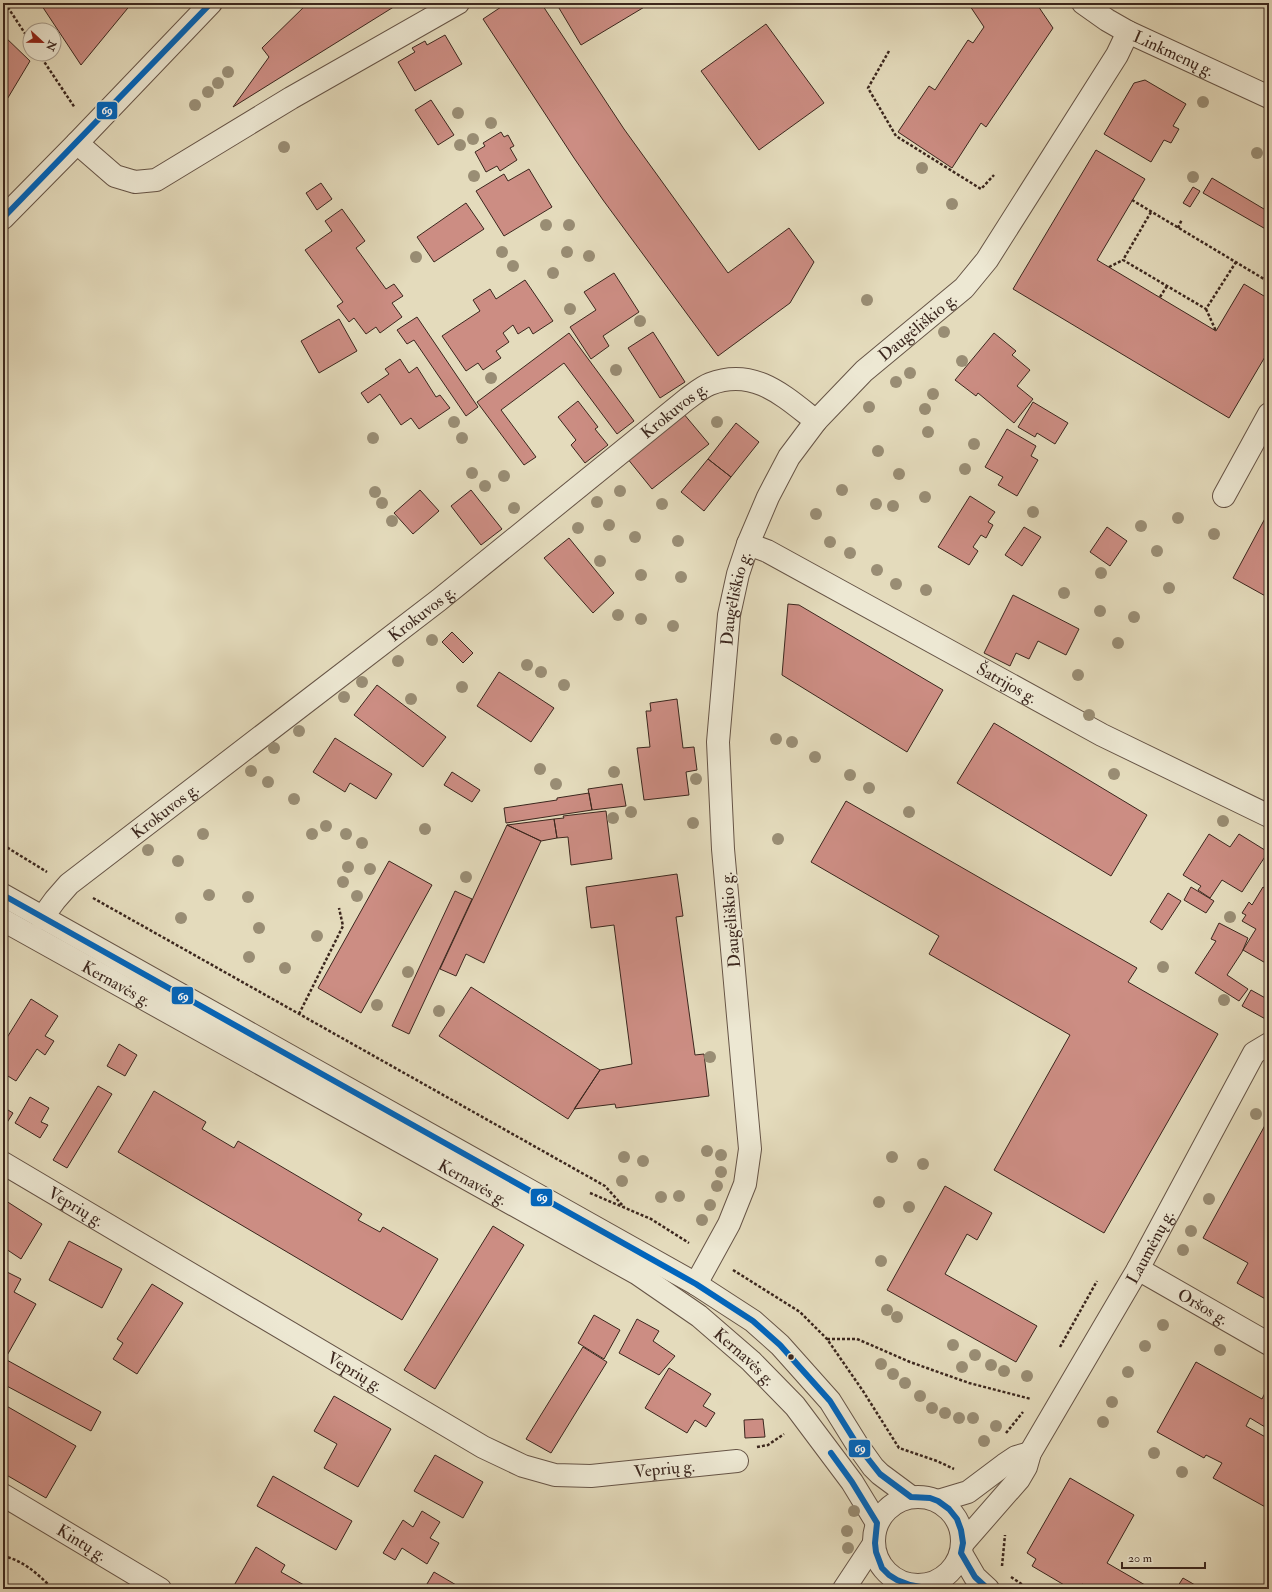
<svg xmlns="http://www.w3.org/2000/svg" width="1272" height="1592" font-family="'IM FELL Double Pica',serif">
  <rect width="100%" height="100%" fill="#e4dbbc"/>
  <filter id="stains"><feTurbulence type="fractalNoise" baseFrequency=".005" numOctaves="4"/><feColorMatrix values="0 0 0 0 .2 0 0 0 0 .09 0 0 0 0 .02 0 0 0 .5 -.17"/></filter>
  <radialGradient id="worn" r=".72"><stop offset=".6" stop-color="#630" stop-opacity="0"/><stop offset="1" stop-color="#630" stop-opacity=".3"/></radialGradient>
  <path fill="#cc8d83" stroke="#3c271e" d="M40 3H132L81 65Z
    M308 3H400L233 107 269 57 262 48Z
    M507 3H541L624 129 728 273 789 228 814 262 790 303 718 356 603 200 574 158 483 19Z
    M556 3H651L581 45Z
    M968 3H1036L1053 28 986 127 981 123 952 168 898 132 929 86 935 90 968 40 973 43 984 27Z
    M766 24 824 103 759 150 701 71Z
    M3 35 30 61 3 106Z
    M445 35 462 64 415 91 398 62 415 52 412 48 425 41 427 45Z
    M1145 80 1186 104 1173 126 1179 129 1171 143 1164 140 1151 162 1104 134 1134 83Z
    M431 100 454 135 438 145 415 110Z
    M501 132 504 137 508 135 514 146 510 148 517 160 500 171 497 166 486 172 475 152 485 146 483 143Z
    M1096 150 1145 179 1097 260 1216 331 1244 284 1269 299V350L1229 418 1013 289Z
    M529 169 552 207 504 236 476 191 504 174 508 181Z
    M1212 178 1269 212V231L1203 193Z
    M321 183 332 199 317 210 306 193Z
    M1193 187 1200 191 1190 207 1183 203Z
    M466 203 484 229 434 262 417 237Z
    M342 209 365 241 356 248 386 289 394 284 403 296 392 303 402 317 380 333 376 327 366 334 354 318 349 322 337 306 343 302 305 250 332 231 325 221Z
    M614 273 639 312 603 336 609 346 591 359 570 327 596 310 584 292Z
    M525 280 553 321 533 334 529 327 518 334 513 325 503 333 509 342 496 351 501 358 483 370 478 363 466 371 442 336 480 311 473 300 490 289 496 299Z
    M417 317 478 407 466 416 414 340 407 344 397 330Z
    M339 319 357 351 319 373 301 341Z
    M653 332 685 382 660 398 628 348Z
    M569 333 634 421 617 434 564 363 501 410 536 457 524 465 477 402Z
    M994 333 1016 351 1012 355 1030 370 1017 386 1033 399 1014 423 978 393 976 396 955 380Z
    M400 359 409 373 417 367 436 397 440 395 450 408 419 429 411 418 401 425 380 394 368 403 361 393 389 374 385 369Z
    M578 401 598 427 595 429 608 445 585 463 571 445 576 440 558 417Z
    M1033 402 1068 423 1055 444 1037 433 1035 437 1018 427Z
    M683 413 709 444 652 489 627 458Z
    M736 423 759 442 731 477 708 459Z
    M1007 429 1036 446 1031 456 1038 460 1017 496 998 485 1003 477 985 467Z
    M708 459 731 477 704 511 681 492Z
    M420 490 439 511 413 534 394 513Z
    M471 490 502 529 481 545 451 506Z
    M970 496 995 512 988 522 993 525 986 538 981 535 973 547 978 551 969 565 938 547Z
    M1269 511V598L1233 578Z
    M1024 527 1041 537 1022 566 1005 555Z
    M1107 527 1127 541 1110 566 1090 552Z
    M569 538 614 593 593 613 544 558Z
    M1013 595 1079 629 1066 655 1038 641 1029 659 1016 653 1010 666 984 653Z
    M788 604 799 605 943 690 907 752 782 675Z
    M452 632 473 653 463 663 442 642Z
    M499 672 554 708 531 742 477 706Z
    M377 685 446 737 423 767 354 715Z
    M677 699 683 748 694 747 697 770 686 772 689 795 644 800 637 748 650 747 646 711H651L650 703Z
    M994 723 1147 815 1111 876 957 783Z
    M335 738 392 774 376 799 350 783 345 792 313 772Z
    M452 772 480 790 472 802 444 785Z
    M622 784 626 806 592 810 588 789Z
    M589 793 592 810 506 823 504 808 557 800V798Z
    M846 801 1137 968 1128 982 1218 1034 1104 1233 994 1170 1070 1035 929 954 939 936 811 862Z
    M606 811 612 859 571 865 568 837 557 838 554 819 564 818 563 816Z
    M554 819 557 838 541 841 507 825Z
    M507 825 541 841 484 963 466 954 456 976 440 969Z
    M1209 834 1230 847 1239 834 1268 852 1242 892 1222 880 1210 898 1198 890 1201 886 1183 875Z
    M389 861 432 885 361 1013 318 988Z
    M677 874 683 916 676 917 695 1055 704 1054 709 1096 616 1108 615 1104 574 1109 600 1070 632 1064 614 925 591 928 586 887Z
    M1191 887 1214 901 1206 913 1184 900Z
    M1263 887 1269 891V965L1243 950 1256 929 1242 921 1246 915 1242 913 1249 902 1252 905Z
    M455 891 472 899 409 1034 392 1026Z
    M1168 893 1181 901 1162 930 1150 922Z
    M1219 923 1248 938 1242 952 1227 975 1248 989 1239 1001 1195 973 1216 941 1211 939Z
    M471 987 600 1070 568 1119 439 1036Z
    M1251 990 1269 1000V1021L1242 1006Z
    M31 999 58 1016 45 1036 54 1041 45 1055 37 1049 16 1081 3 1073V1044Z
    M119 1044 137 1055 125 1076 107 1066Z
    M98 1086 112 1094 67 1168 53 1160Z
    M154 1091 206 1122 202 1129 234 1148 238 1141 362 1214 358 1220 380 1232 383 1227 438 1259 402 1320 118 1152Z
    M30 1097 49 1108 41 1122 48 1125 40 1138 15 1123Z
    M3 1107 13 1113 3 1129Z
    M1269 1118V1301L1237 1283 1248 1263 1203 1238Z
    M945 1186 992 1213 977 1240 967 1234 945 1274 1037 1326 1016 1362 887 1290Z
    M3 1199 42 1224 21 1259 3 1247Z
    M493 1226 524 1245 435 1389 404 1370Z
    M69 1241 122 1269 102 1308 49 1280Z
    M3 1270 21 1279 14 1292 36 1304 5 1359 101 1412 91 1431 3 1384Z
    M152 1284 183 1303 137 1374 113 1359 123 1343 117 1339Z
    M594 1315 620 1330 604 1359 578 1343Z
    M637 1319 659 1331 653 1341 675 1356 659 1375 619 1353Z
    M583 1347 607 1362 551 1453 526 1439Z
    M1196 1362 1262 1399 1265 1393 1269 1395V1420L1265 1427 1250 1418 1246 1426 1269 1439V1509L1213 1478 1222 1463 1206 1455 1204 1458 1157 1432Z
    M669 1368 711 1394 703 1406 715 1413 706 1427 695 1420 687 1433 645 1408Z
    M334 1396 391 1429 358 1487 324 1468 337 1444 314 1431Z
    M3 1404 76 1446 46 1498 3 1473Z
    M763 1419 765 1437 745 1438 744 1420Z
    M435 1455 483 1482 463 1518 414 1491Z
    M273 1476 352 1521 336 1550 257 1506Z
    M1070 1478 1134 1515 1107 1563 1152 1589H1091L1082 1584 1079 1589H1071L1032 1566 1036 1559 1027 1553Z
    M422 1511 440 1522 430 1538 439 1543 427 1564 402 1548 395 1560 383 1553 403 1520 413 1527Z
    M256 1547 285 1565 281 1572 311 1589H232Z
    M434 1572 463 1589H424Z
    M1183 1578 1202 1589H1176Z"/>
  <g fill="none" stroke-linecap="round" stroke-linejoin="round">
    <g stroke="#665446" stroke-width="24">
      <g id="street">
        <path id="s1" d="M1083 3 1107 20 1128 32 1269 97"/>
        <path d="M77 143 115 176 135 182 156 180 291 98 458 3"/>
        <path d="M3 218 77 143 211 3"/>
        <path d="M1224 496 1269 414"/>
        <path id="s2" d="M748 544 767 551 1102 735 1269 816"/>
        <path d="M3 895 696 1284 753 1321 780 1345 830 1401 858 1446 873 1467 880 1474 911 1497"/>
        <path id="s3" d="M42 918 55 900 69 884 439 600 687 399C694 394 702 387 710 384 754 367 784 396 816 421"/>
        <path id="s4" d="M3 920 638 1274 699 1316 751 1361 795 1406 852 1482 877 1523"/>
        <path id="s5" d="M3 1163 483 1447 523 1466 555 1475 591 1476 737 1461"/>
        <path id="s6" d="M1138 1269 1269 1344"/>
        <path id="s7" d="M696 1284 729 1224 745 1184 750 1149 723 849 718 742 729 615 738 574 748 544 768 497 789 457 816 421 864 371 964 288 987 260 1117 55 1128 32"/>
        <path id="s8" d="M3 1495 160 1589"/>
        <circle cx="918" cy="1541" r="44"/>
        <path d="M938 1501 968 1492 1004 1465 1016 1457 1030 1453"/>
        <path id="s9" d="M963 1543 1019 1479 1026 1467 1030 1453 1138 1269 1254 1053 1269 1044"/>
        <path d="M961 1553 975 1577 988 1589"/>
        <path d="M844 1589 873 1545"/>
      </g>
    </g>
    <path stroke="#3c271e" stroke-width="2.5" stroke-dasharray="3 2" stroke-linecap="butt" d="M5 3 30 41
      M889 51 868 88 896 136 981 189 994 175
      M39 54 75 108
      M1132 200 1269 282
      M1151 212 1123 260 1206 309 1236 262
      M1178 228 1182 219
      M1109 267 1123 260
      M1160 297 1167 286
      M1206 309 1216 331
      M3 845 47 872
      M93 898 605 1186 624 1207
      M299 1014 343 926 339 908
      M590 1193 651 1219 689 1243
      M733 1270 800 1312 827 1339 863 1391 899 1448 937 1461 954 1469
      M827 1339H857L910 1362 969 1383 1031 1399
      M1060 1347 1097 1281
      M1006 1433 1023 1412
      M757 1447 768 1445 784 1434
      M3 1556C23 1560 39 1575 53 1589
      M1002 1566 1005 1535
      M1011 1577 1029 1589
      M81 1589 106 1588"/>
    <use href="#street" stroke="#ede8d3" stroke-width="22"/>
    <g stroke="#ede8d3" stroke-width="9">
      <path id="bus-1" d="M3 218 211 3
        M3 895 696 1284 753 1321 780 1345 830 1401 858 1446 880 1474 911 1497 930 1498 938 1501 949 1509 957 1519 961 1530 963 1543 961 1553 975 1577 988 1589
        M831 1453 852 1482 877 1523 875 1543 876 1552 882 1568 889 1575 897 1580 910 1585 931 1589"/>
    </g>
    <use href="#bus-1" stroke="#0065bd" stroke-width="6"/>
  </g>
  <g fill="#998d74">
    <circle cx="228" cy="72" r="6"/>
    <circle cx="218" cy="83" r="6"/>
    <circle cx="208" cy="92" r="6"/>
    <circle cx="1203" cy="102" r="6"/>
    <circle cx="195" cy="105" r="6"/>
    <circle cx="458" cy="113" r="6"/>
    <circle cx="491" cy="123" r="6"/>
    <circle cx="473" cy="139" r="6"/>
    <circle cx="460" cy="145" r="6"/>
    <circle cx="284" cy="147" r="6"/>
    <circle cx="1257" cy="153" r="6"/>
    <circle cx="922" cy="168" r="6"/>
    <circle cx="474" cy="176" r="6"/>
    <circle cx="1193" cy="177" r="6"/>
    <circle cx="952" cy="204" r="6"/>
    <circle cx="546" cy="225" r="6"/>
    <circle cx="569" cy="225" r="6"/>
    <circle cx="502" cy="252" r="6"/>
    <circle cx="567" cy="252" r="6"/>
    <circle cx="589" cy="256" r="6"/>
    <circle cx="416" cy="257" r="6"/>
    <circle cx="513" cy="266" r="6"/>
    <circle cx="553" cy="273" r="6"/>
    <circle cx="867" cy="300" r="6"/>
    <circle cx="570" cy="309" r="6"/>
    <circle cx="640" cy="321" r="6"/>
    <circle cx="944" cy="332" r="6"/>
    <circle cx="962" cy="361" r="6"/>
    <circle cx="616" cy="370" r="6"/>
    <circle cx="910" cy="373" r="6"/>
    <circle cx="491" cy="378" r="6"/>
    <circle cx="896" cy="382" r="6"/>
    <circle cx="933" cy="394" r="6"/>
    <circle cx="869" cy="407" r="6"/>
    <circle cx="925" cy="409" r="6"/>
    <circle cx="454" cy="422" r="6"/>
    <circle cx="717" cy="422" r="6"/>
    <circle cx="928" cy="432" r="6"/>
    <circle cx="373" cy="438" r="6"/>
    <circle cx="462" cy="438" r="6"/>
    <circle cx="974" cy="444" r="6"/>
    <circle cx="878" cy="451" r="6"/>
    <circle cx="965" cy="469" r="6"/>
    <circle cx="472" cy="473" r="6"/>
    <circle cx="899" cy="474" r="6"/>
    <circle cx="504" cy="476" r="6"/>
    <circle cx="485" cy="486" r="6"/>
    <circle cx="842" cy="490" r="6"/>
    <circle cx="620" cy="491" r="6"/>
    <circle cx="375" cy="492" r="6"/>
    <circle cx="925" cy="497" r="6"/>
    <circle cx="597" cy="502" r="6"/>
    <circle cx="382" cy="503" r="6"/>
    <circle cx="662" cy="504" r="6"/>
    <circle cx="876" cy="504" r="6"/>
    <circle cx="893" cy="506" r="6"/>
    <circle cx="514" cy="508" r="6"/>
    <circle cx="1033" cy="512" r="6"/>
    <circle cx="816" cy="514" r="6"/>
    <circle cx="1178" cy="518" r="6"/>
    <circle cx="392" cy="521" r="6"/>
    <circle cx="609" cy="525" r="6"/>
    <circle cx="1141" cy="526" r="6"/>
    <circle cx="578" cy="528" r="6"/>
    <circle cx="1214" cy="534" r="6"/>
    <circle cx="635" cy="537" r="6"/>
    <circle cx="678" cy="541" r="6"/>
    <circle cx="830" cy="542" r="6"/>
    <circle cx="1157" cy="551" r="6"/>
    <circle cx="850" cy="553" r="6"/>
    <circle cx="600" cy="561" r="6"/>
    <circle cx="877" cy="570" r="6"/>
    <circle cx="1101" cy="573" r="6"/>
    <circle cx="641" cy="575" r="6"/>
    <circle cx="681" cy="577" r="6"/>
    <circle cx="896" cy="584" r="6"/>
    <circle cx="1169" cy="588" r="6"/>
    <circle cx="926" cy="590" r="6"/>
    <circle cx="1064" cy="593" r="6"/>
    <circle cx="1100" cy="611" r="6"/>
    <circle cx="618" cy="615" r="6"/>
    <circle cx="1134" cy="617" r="6"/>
    <circle cx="641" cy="619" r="6"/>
    <circle cx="673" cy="626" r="6"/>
    <circle cx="432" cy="640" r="6"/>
    <circle cx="1118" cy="643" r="6"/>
    <circle cx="398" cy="661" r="6"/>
    <circle cx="527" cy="665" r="6"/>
    <circle cx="541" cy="672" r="6"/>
    <circle cx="1078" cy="675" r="6"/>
    <circle cx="362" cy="682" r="6"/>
    <circle cx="564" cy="685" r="6"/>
    <circle cx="462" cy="687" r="6"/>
    <circle cx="344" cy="697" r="6"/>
    <circle cx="411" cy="699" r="6"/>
    <circle cx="1089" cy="715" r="6"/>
    <circle cx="299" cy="731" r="6"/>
    <circle cx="776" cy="739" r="6"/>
    <circle cx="792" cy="742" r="6"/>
    <circle cx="274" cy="748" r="6"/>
    <circle cx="815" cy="757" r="6"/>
    <circle cx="540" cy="769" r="6"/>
    <circle cx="251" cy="771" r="6"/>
    <circle cx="614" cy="772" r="6"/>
    <circle cx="1114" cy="774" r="6"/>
    <circle cx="850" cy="775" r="6"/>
    <circle cx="696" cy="779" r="6"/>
    <circle cx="268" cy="782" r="6"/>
    <circle cx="556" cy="784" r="6"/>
    <circle cx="869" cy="788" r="6"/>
    <circle cx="294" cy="799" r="6"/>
    <circle cx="631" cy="812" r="6"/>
    <circle cx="909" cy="812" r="6"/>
    <circle cx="613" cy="818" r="6"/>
    <circle cx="1223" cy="821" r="6"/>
    <circle cx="693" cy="823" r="6"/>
    <circle cx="326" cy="826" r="6"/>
    <circle cx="425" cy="829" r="6"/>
    <circle cx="203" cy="834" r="6"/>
    <circle cx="312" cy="834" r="6"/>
    <circle cx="346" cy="834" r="6"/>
    <circle cx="778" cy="839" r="6"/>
    <circle cx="362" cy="843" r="6"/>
    <circle cx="148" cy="850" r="6"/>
    <circle cx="178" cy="861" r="6"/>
    <circle cx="348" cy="867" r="6"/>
    <circle cx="370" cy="869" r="6"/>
    <circle cx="466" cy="877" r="6"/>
    <circle cx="343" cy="882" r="6"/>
    <circle cx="209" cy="895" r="6"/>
    <circle cx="357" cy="896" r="6"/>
    <circle cx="248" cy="897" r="6"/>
    <circle cx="1230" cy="917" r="6"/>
    <circle cx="181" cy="918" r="6"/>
    <circle cx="259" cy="928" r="6"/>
    <circle cx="317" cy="936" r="6"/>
    <circle cx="249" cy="957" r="6"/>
    <circle cx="1163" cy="967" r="6"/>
    <circle cx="285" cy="968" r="6"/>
    <circle cx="408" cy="972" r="6"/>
    <circle cx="1224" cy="1000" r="6"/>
    <circle cx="377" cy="1005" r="6"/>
    <circle cx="439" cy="1011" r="6"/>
    <circle cx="710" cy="1057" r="6"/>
    <circle cx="1256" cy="1114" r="6"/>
    <circle cx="707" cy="1151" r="6"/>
    <circle cx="721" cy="1155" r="6"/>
    <circle cx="624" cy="1157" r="6"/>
    <circle cx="892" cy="1157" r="6"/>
    <circle cx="643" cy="1161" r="6"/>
    <circle cx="923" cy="1164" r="6"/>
    <circle cx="721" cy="1172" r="6"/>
    <circle cx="622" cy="1181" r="6"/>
    <circle cx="717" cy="1186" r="6"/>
    <circle cx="679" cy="1196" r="6"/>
    <circle cx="661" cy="1197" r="6"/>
    <circle cx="1209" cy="1199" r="6"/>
    <circle cx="879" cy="1202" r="6"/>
    <circle cx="710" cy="1205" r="6"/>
    <circle cx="909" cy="1207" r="6"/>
    <circle cx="702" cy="1220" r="6"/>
    <circle cx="1191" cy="1231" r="6"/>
    <circle cx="1183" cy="1250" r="6"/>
    <circle cx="881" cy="1261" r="6"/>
    <circle cx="887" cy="1310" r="6"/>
    <circle cx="897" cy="1317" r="6"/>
    <circle cx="1163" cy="1325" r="6"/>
    <circle cx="953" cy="1345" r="6"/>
    <circle cx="1145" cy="1346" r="6"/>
    <circle cx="1220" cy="1350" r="6"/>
    <circle cx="975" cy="1355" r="6"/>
    <circle cx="881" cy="1364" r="6"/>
    <circle cx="991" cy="1365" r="6"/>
    <circle cx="962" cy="1367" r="6"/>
    <circle cx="1004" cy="1371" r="6"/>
    <circle cx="1128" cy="1372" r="6"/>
    <circle cx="893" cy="1374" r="6"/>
    <circle cx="1027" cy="1376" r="6"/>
    <circle cx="905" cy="1383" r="6"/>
    <circle cx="920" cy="1396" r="6"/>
    <circle cx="1112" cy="1402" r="6"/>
    <circle cx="932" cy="1408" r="6"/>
    <circle cx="945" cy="1413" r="6"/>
    <circle cx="959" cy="1418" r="6"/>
    <circle cx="973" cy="1418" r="6"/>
    <circle cx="1103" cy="1422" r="6"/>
    <circle cx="996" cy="1426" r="6"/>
    <circle cx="984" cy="1441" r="6"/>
    <circle cx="1154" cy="1453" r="6"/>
    <circle cx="1182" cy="1472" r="6"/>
    <circle cx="854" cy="1511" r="6"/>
    <circle cx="847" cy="1531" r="6"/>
    <circle cx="848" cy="1548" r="6"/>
  </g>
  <circle fill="#3c271e" stroke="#ede8d3" stroke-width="1.5" cx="791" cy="1357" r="3.5"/>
  <g text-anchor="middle" stroke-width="3.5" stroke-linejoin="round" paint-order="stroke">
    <g font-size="17" fill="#3c271e" stroke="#ede8d3">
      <text dy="6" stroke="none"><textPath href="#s1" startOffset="104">Linkmenų g.</textPath></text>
      <text dy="6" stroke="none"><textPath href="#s7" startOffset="1036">Daugėliškio g.</textPath></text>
      <text dy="6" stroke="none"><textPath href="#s3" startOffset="812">Krokuvos g.</textPath></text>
      <text dy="6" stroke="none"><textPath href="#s7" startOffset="700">Daugėliškio g.</textPath></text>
      <text dy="6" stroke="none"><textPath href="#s3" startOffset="488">Krokuvos g.</textPath></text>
      <text dy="6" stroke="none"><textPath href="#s2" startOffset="294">Šatrijos g.</textPath></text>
      <text dy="6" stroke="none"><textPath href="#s3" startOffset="164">Krokuvos g.</textPath></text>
      <text transform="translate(730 920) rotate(-95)" y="6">Daugėliškio g.</text>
      <text dy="6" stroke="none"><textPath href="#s4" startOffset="130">Kernavės g.</textPath></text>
      <text dy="6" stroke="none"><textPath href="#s4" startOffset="538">Kernavės g.</textPath></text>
      <text dy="6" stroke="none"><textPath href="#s5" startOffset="85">Veprių g.</textPath></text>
      <text dy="6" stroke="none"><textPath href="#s9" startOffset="352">Laumėnų g.</textPath></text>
      <text dy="6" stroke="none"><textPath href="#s6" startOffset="75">Oršos g.</textPath></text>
      <text dy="6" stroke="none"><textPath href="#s4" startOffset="862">Kernavės g.</textPath></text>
      <text dy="6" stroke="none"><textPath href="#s5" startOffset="409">Veprių g.</textPath></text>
      <text dy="6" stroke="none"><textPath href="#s5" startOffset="745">Veprių g.</textPath></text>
      <text dy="6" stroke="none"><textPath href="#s8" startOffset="92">Kintų g.</textPath></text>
    </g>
  </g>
  <g stroke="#ede8d3" stroke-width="1.5">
    <rect x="96" y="101" width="22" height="19" rx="4" fill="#0065bd"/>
    <rect x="171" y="986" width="23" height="19" rx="4" fill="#0065bd"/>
    <rect x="530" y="1188" width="23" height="19" rx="4" fill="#0065bd"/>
    <rect x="848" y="1439" width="23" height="19" rx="4" fill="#0065bd"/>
  </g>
  <g font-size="11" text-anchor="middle" font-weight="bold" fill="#fff">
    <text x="107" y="114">69</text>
    <text x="183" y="1000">69</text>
    <text x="542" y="1201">69</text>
    <text x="860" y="1452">69</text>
  </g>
  <rect width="1272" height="1592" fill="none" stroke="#e4dbbc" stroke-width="16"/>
  <rect x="4" y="4" width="1264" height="1584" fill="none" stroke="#3c271e" stroke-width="2"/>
  <rect x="8" y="8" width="1256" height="1576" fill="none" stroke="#3c271e"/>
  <g transform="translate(42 42) rotate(112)"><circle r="19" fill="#ede8d3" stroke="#a69b8b"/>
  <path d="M0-3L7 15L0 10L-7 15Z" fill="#8f2418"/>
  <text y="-6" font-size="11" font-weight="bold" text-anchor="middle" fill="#3c271e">N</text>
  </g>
  <path d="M1122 1562v6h83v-6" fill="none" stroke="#3c271e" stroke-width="2"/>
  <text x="1128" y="1562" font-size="12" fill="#3c271e" stroke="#ede8d3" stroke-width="3" paint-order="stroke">20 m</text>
  <rect width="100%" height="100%" filter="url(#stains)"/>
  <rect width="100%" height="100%" fill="url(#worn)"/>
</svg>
